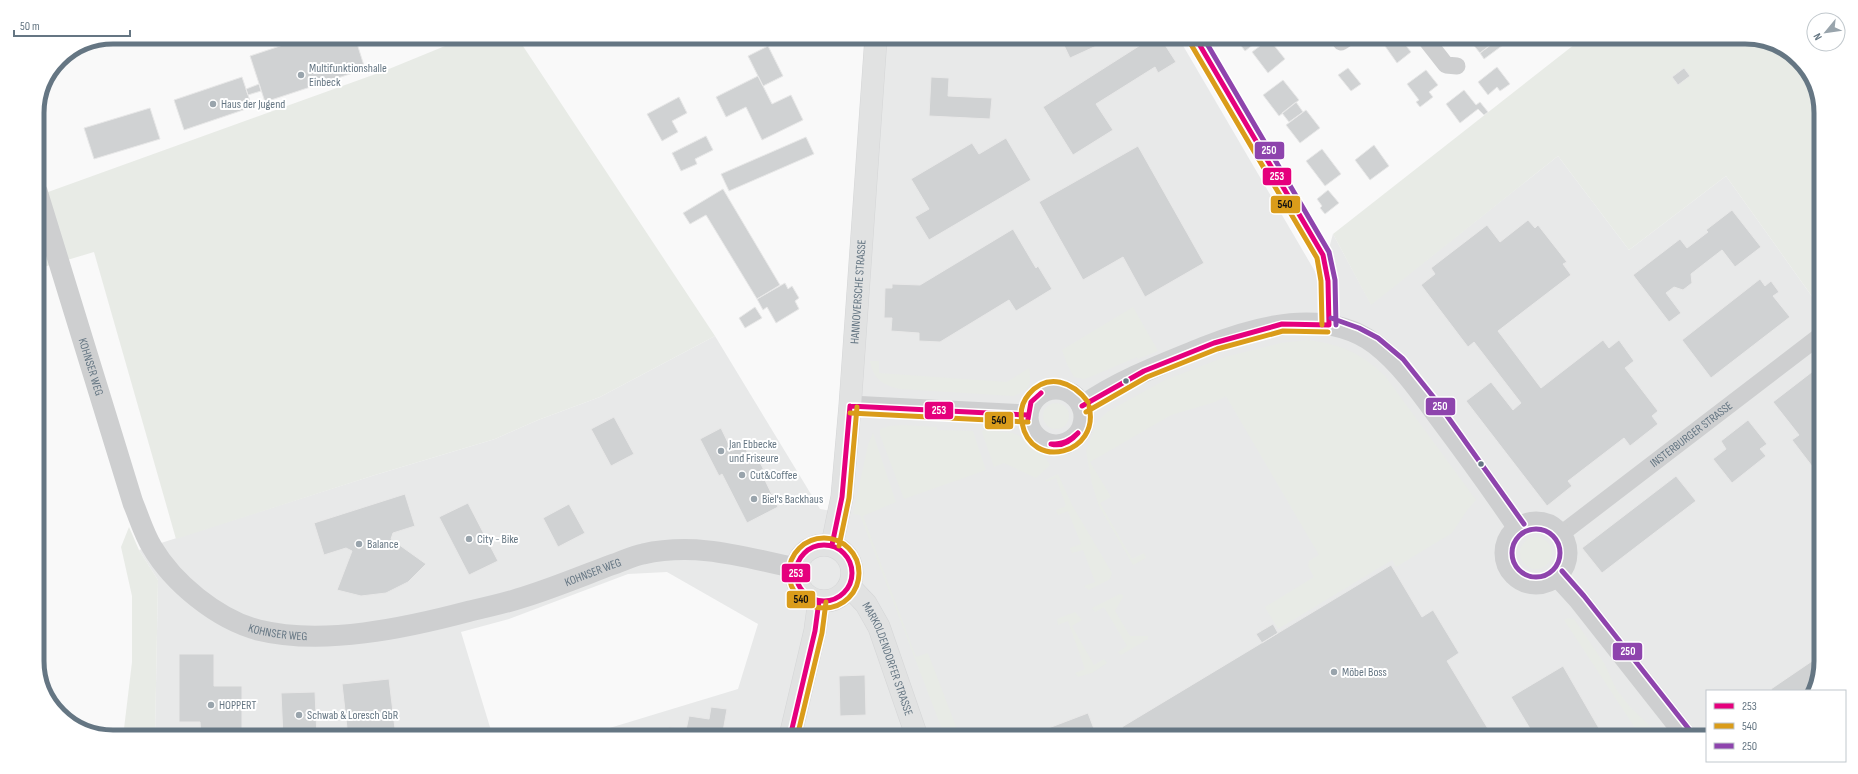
<svg xmlns="http://www.w3.org/2000/svg" width="1858" height="774" font-family="'Sofia Sans Condensed',sans-serif">
  <rect width="100%" height="100%" fill="#f9f9f9"/>
  <path fill="#e8e9e9" d="M887 37H1178L1320 280 1333 234 1371 304 1558 156 1629 250 1726 176 1821 309V661L1815 690 1707 691V737H580L738 689 758 624 667 572 628 574 509 619 461 632 493 737H155L158 580 139 550 375 475 495 439 538 420 600 397 715 336 820 509 849 514Z"/>
  <path fill="#e8ebe6" d="M467 37H517L715 336 600 397 538 420 495 439 375 475 176 539 94 252 37 269V196L384 71Z
    M1584 37H1745L1774 43 1808 70 1821 108V309L1726 176 1629 250 1558 156 1371 305 1333 234Z
    M1133 307 1158 351 1138 359 1137 357 1090 377 1084 379 1074 377 1067 364 1062 350Z
    M1307 340C1340 344 1361 353 1385 376L1476 500 1468 509 1452 533 1396 567 1392 560 1278 629 1265 607 1314 577 1308 566 1309 561 1319 555 1226 396 1215 402 1171 415 1090 462 1111 497 1100 503 1132 559 1144 553 1146 558 1133 565 1099 506 1092 484 1086 451 1097 422 1107 412 1165 380 1225 357 1281 343Z
    M870 361H879V373L1007 382 1029 368C1032 386 1029 390 1013 396L900 389C883 385 873 379 870 361Z
    M1043 416a13 13 0 1 1 26 0a13 13 0 1 1-26 0Z
    M903 425 937 427V430L973 431 986 470 904 499 880 435V429L889 426Z
    M984 430 1013 433 1022 437 1027 444 1042 453 1050 465 1036 478 1004 463 994 467 982 432Z
    M873 433 896 502 863 516 916 657 928 653 960 737H945L860 515 853 514 868 445Z
    M1058 474 1072 505 1112 573 1110 579 1089 590 1084 586 1095 582 1083 550 1072 553 1070 548 1081 544 1068 511 1058 515 1056 510 1066 506 1056 478 1045 482 1046 480Z
    M129 527 139 550 158 580 155 737H123L132 662V596L121 547Z
    M1520 553a16 16 0 1 1 32 0a16 16 0 1 1-32 0Z
    M1120 594 1123 595V597L1115 611 1130 636H1148V639L1121 655 1118 652 1127 646 1104 607 1095 612 1092 608Z
    M1075 612 1082 620 1072 626 1094 665 1104 659 1107 663 1092 673 1078 677 1075 673 1085 669 1068 621 1058 625 1057 619Z
    M1568 618 1574 619 1604 663 1616 689 1630 707 1662 737H1641L1564 620Z"/>
  <path fill="#d0d2d3" stroke="#e8e8e8" d="M307 37H355L365 69 265 102 250 56Z
    M1060 37H1116L1070 58Z
    M1153 37H1160L1176 62 1158 73 1155 67 1096 104 1113 130 1073 155 1043 107Z
    M1247 37H1257L1259 40 1245 51 1239 43Z
    M1397 37H1399L1411 52 1397 63 1385 46Z
    M1467 37H1493L1496 41 1480 53Z
    M1269 39 1285 59 1268 73 1252 52Z
    M1498 39 1503 45 1484 59 1480 53Z
    M768 46 783 76 763 86 748 56Z
    M1497 67 1510 84 1500 91 1497 87 1488 95 1478 82Z
    M1348 68 1361 84 1351 91 1338 75Z
    M1684 68 1690 76 1678 85 1672 77Z
    M1426 70 1438 85 1429 92 1433 97 1420 107 1416 102 1419 100 1407 84Z
    M758 76 772 104 791 95 803 120 762 140 746 107 726 117 716 97Z
    M242 77 252 107 184 130 174 100Z
    M931 77 949 78 948 96 992 98 990 119 929 116Z
    M1283 80 1299 100 1279 116 1263 95Z
    M259 84 261 91 248 95 246 89Z
    M1464 90 1476 105 1480 102 1488 112 1484 115 1478 109 1460 123 1446 104Z
    M679 97 687 113 672 121 678 132 662 141 647 114Z
    M1296 102 1303 112 1289 122 1282 113Z
    M150 108 160 139 94 159 84 128Z
    M1306 110 1320 128 1300 143 1286 125Z
    M706 136 713 150 695 159 697 164 681 171 672 153Z
    M806 137 814 154 729 191 721 174Z
    M1006 138 1031 180 929 240 915 217 929 209 911 179 972 143 979 154Z
    M1374 145 1389 166 1370 180 1355 160Z
    M1138 146 1204 263 1145 297 1123 257 1083 280 1039 202Z
    M1322 149 1341 174 1325 186 1306 161Z
    M723 189 780 285 757 299 706 215 690 224 683 213Z
    M1328 190 1339 203 1325 214 1320 208 1322 206 1317 199Z
    M1732 210 1761 247 1735 267 1722 250 1691 274 1692 283 1683 290 1674 287 1666 293 1681 313 1669 322 1633 275 1680 239 1687 248 1708 232 1706 230Z
    M1528 220 1535 228 1538 225 1567 262 1563 264 1571 275 1498 331 1541 388 1603 340 1609 348 1619 340 1634 361 1625 368 1658 411 1652 416 1658 424 1630 446 1624 438 1568 481 1572 486 1547 506 1466 401 1491 382 1513 410 1521 403 1474 342 1468 347 1421 285 1435 274 1431 268 1487 225 1500 242Z
    M1013 229 1036 268 1038 266 1052 289 1016 311 1009 300 940 342 919 341V333L891 331 892 318H884L885 288H892V284L920 285Z
    M1760 279 1765 286 1771 281 1779 292 1773 296 1790 317 1711 378 1682 340Z
    M785 283 788 289 792 286 799 298 795 301 799 309 776 323 767 307 763 310 757 299Z
    M755 307 762 318 745 328 739 318Z
    M1821 365V466L1815 470 1792 440 1799 435 1773 402Z
    M614 417 634 454 611 466 591 429Z
    M1748 420 1767 444 1760 449 1766 456 1732 483 1713 459 1726 449 1721 441Z
    M721 428 732 451 744 445 750 458 756 455 765 472 762 474 778 507 747 523 722 474 719 476 700 439Z
    M1676 476 1696 501 1602 573 1582 548Z
    M405 494 415 526 393 533 391 539 426 564 408 582 386 593 361 596 337 590 352 551 346 548 324 555 314 523Z
    M468 503 498 561 469 575 439 517Z
    M569 504 585 533 558 547 543 518Z
    M1391 565 1422 617 1433 610 1459 653 1447 661 1493 737H1128L1122 727Z
    M1273 624 1278 633 1262 643 1256 634Z
    M179 654H214V686H242V737H201L200 722H179Z
    M1821 655 1815 691H1772L1771 689Z
    M1563 666 1604 737H1535L1511 697Z
    M865 675 866 715 840 716 839 676Z
    M389 679 396 737H348L342 684Z
    M315 692 317 737H283L281 693Z
    M711 707 727 709 722 737H710L686 733 685 737H667L669 727 686 730 689 716 709 719Z
    M1088 713 1097 737H1025Z
    M902 729V737H882V731Z"/>
  <g fill="none" stroke-linecap="round" stroke-linejoin="round">
    <g stroke="#d5d6d7" stroke-width="23">
      <g id="secondary">
        <circle cx="824" cy="573" r="28"/>
        <path id="s3" d="M832 545 842 497 850 406 876 37"/>
        <path id="s4" d="M849 586 866 604 879 627 917 737"/>
        <path d="M790 737 815 631 819 601"/>
      </g>
    </g>
    <g stroke="#cecfd0" stroke-width="17">
      <path d="M1195 37 1323 255C1331 278 1329 300 1329 325"/>
      <path d="M1424 37 1446 65 1457 66"/>
      <path d="M1341 42 1349 37"/>
      <path id="s1" d="M1561 534 1821 335"/>
    </g>
    <g stroke="#cecfd0" stroke-width="21">
      <path id="s2" d="M37 191 133 503C139 517 144 534 152 547 173 583 217 619 258 630 323 646 406 628 470 611 488 607 506 603 524 597 553 588 582 576 611 565 621 562 632 556 643 554 697 542 743 557 796 568"/>
      <circle cx="1056" cy="417" r="28"/>
      <path d="M850 406 1028 415"/>
      <path d="M1082 406C1119 380 1162 364 1204 347 1257 326 1325 307 1375 344 1401 364 1421 393 1440 419 1467 455 1493 491 1518 528"/>
      <circle cx="1536" cy="553" r="31"/>
      <path d="M1557 576 1579 600 1687 737"/>
    </g>
    <use href="#secondary" stroke="#e1e2e2" stroke-width="22"/>
    <g stroke="#fff" stroke-width="8">
      <path id="bus-1" d="M1195 37 1323 255 1328 281 1329 325
        M850 406 1028 415
        M1082 406 1144 371 1214 343 1282 324 1329 325
        M1028 419 1031 402 1041 393
        M1051 444C1063 444 1070 441 1078 433
        M1051 444C1062 447 1071 441 1078 433
        M796 573a28 28 0 1 1 56 0a28 28 0 1 1-56 0Z
        M832 545 842 497 850 406
        M790 737 815 631 819 601"/>
    </g>
    <g stroke="#fff" stroke-width="8">
      <path id="bus-2" d="M1189 41 1317 258 1321 281 1322 325
        M1088 402C1073 382 1048 372 1029 394 1022 402 1020 413 1022 423 1031 472 1101 454 1089 406
        M1086 412 1147 377 1217 349 1283 331 1328 332
        M850 413 1028 422
        M789 573a35 35 0 1 1 70 0a35 35 0 1 1-70 0Z
        M839 546 849 498 857 407
        M797 737 822 633 826 602"/>
    </g>
    <g stroke="#fff" stroke-width="8">
      <path id="bus-3" d="M1203 37 1329 252 1335 280 1336 325
        M1331 318 1359 328 1378 338 1403 359 1435 399 1524 524
        M1512 553a24 24 0 1 1 48 0a24 24 0 1 1-48 0Z
        M1562 571 1584 596 1692 733"/>
    </g>
    <use href="#bus-1" stroke="#e5007d" stroke-width="5"/>
    <use href="#bus-2" stroke="#da9c1a" stroke-width="5"/>
    <use href="#bus-3" stroke="#8e44ad" stroke-width="5"/>
  </g>
  <g fill="#99a4ac" stroke="#fff" stroke-width="1.5">
    <circle cx="301" cy="75" r="4"/>
    <circle cx="213" cy="104" r="4"/>
    <circle cx="721" cy="451" r="4"/>
    <circle cx="742" cy="475" r="4"/>
    <circle cx="754" cy="499" r="4"/>
    <circle cx="469" cy="539" r="4"/>
    <circle cx="359" cy="544" r="4"/>
    <circle cx="1334" cy="672" r="4"/>
    <circle cx="211" cy="705" r="4"/>
    <circle cx="299" cy="715" r="4"/>
  </g>
  <g fill="#657683" stroke="#fff" stroke-width="1.5">
    <circle cx="1126" cy="381" r="3.5"/>
    <circle cx="1481" cy="464" r="3.5"/>
  </g>
  <g text-anchor="middle" stroke-width="4" stroke-linejoin="round" paint-order="stroke">
    <g font-size="12" fill="#657683" stroke="#fff" text-anchor="start">
      <text x="309" y="72">Multifunktionshalle<tspan x="309" dy="14">Einbeck</tspan></text>
      <text x="221" y="108">Haus der Jugend</text>
      <text x="729" y="448">Jan Ebbecke<tspan x="729" dy="14">und Friseure</tspan></text>
      <text x="750" y="479">Cut&amp;Coffee</text>
      <text x="762" y="503">Biel's Backhaus</text>
      <text x="477" y="543">City - Bike</text>
      <text x="367" y="548">Balance</text>
      <text x="1342" y="676">Möbel Boss</text>
      <text x="219" y="709">HOPPERT</text>
      <text x="307" y="719">Schwab &amp; Loresch GbR</text>
    </g>
    <g font-size="12" fill="#657683" stroke="#fff">
      <text dy="4" stroke="none"><textPath href="#s3" startOffset="255">HANNOVERSCHE STRASSE</textPath></text>
      <text dy="4" stroke="none"><textPath href="#s2" startOffset="184">KOHNSER WEG</textPath></text>
      <text dy="4" stroke="none"><textPath href="#s1" startOffset="164">INSTERBURGER STRASSE</textPath></text>
      <text dy="4" stroke="none"><textPath href="#s2" startOffset="856">KOHNSER WEG</textPath></text>
      <text dy="4" stroke="none"><textPath href="#s2" startOffset="532">KOHNSER WEG</textPath></text>
      <text dy="4" stroke="none"><textPath href="#s4" startOffset="84">MARKOLDENDORFER STRASSE</textPath></text>
    </g>
  </g>
  <path d="M0 0H1858V774H0ZM113 44H1745A69 69 0 0 1 1814 113V661A69 69 0 0 1 1745 730H113A69 69 0 0 1 44 661V113A69 69 0 0 1 113 44Z" fill="#fff" fill-rule="evenodd"/>
  <path fill="none" stroke="#657683" stroke-width="5" d="M113 44H1745A69 69 0 0 1 1814 113V661A69 69 0 0 1 1745 730H113A69 69 0 0 1 44 661V113A69 69 0 0 1 113 44Z"/>
  <g stroke="#fff" stroke-width="1.5">
    <rect x="1254" y="141" width="31" height="19" rx="4" fill="#8e44ad"/>
    <rect x="1262" y="167" width="30" height="19" rx="4" fill="#e5007d"/>
    <rect x="1270" y="195" width="31" height="19" rx="4" fill="#da9c1a"/>
    <rect x="1425" y="397" width="31" height="19" rx="4" fill="#8e44ad"/>
    <rect x="924" y="401" width="30" height="19" rx="4" fill="#e5007d"/>
    <rect x="984" y="411" width="30" height="19" rx="4" fill="#da9c1a"/>
    <rect x="781" y="563" width="30" height="20" rx="4" fill="#e5007d"/>
    <rect x="786" y="590" width="30" height="19" rx="4" fill="#da9c1a"/>
    <rect x="1612" y="642" width="31" height="19" rx="4" fill="#8e44ad"/>
  </g>
  <g font-size="11" text-anchor="middle" font-weight="bold" fill="#fff">
    <text x="1269" y="154">250</text>
    <text x="1277" y="180">253</text>
    <text x="1440" y="410">250</text>
    <text x="939" y="414">253</text>
    <text x="796" y="577">253</text>
    <text x="1628" y="655">250</text>
  </g>
  <g font-size="11" text-anchor="middle" font-weight="bold" fill="#111">
    <text x="1285" y="208">540</text>
    <text x="999" y="424">540</text>
    <text x="801" y="603">540</text>
  </g>
  <rect x="1706" y="690" width="140" height="72" fill="#ffffff" stroke="#c1c8cd"/>
  <rect x="1714" y="703" width="20" height="6" fill="#e5007d" stroke="#c1c8cd"/>
  <text x="1742" y="710" font-size="12" fill="#657683">253</text>
  <rect x="1714" y="723" width="20" height="6" fill="#da9c1a" stroke="#c1c8cd"/>
  <text x="1742" y="730" font-size="12" fill="#657683">540</text>
  <rect x="1714" y="743" width="20" height="6" fill="#8e44ad" stroke="#c1c8cd"/>
  <text x="1742" y="750" font-size="12" fill="#657683">250</text>
  <g transform="translate(1826 32) rotate(241)"><circle r="19" fill="#ffffff" stroke="#c1c8cd"/>
  <path d="M0-3L7 15L0 10L-7 15Z" fill="#99a4ac"/>
  <text y="-6" font-size="11" font-weight="bold" text-anchor="middle" fill="#657683">N</text>
  </g>
  <path d="M14 30v6h116v-6" fill="none" stroke="#657683" stroke-width="2"/>
  <text x="20" y="30" font-size="12" fill="#657683" stroke="#ffffff" stroke-width="3" paint-order="stroke">50 m</text>
</svg>
